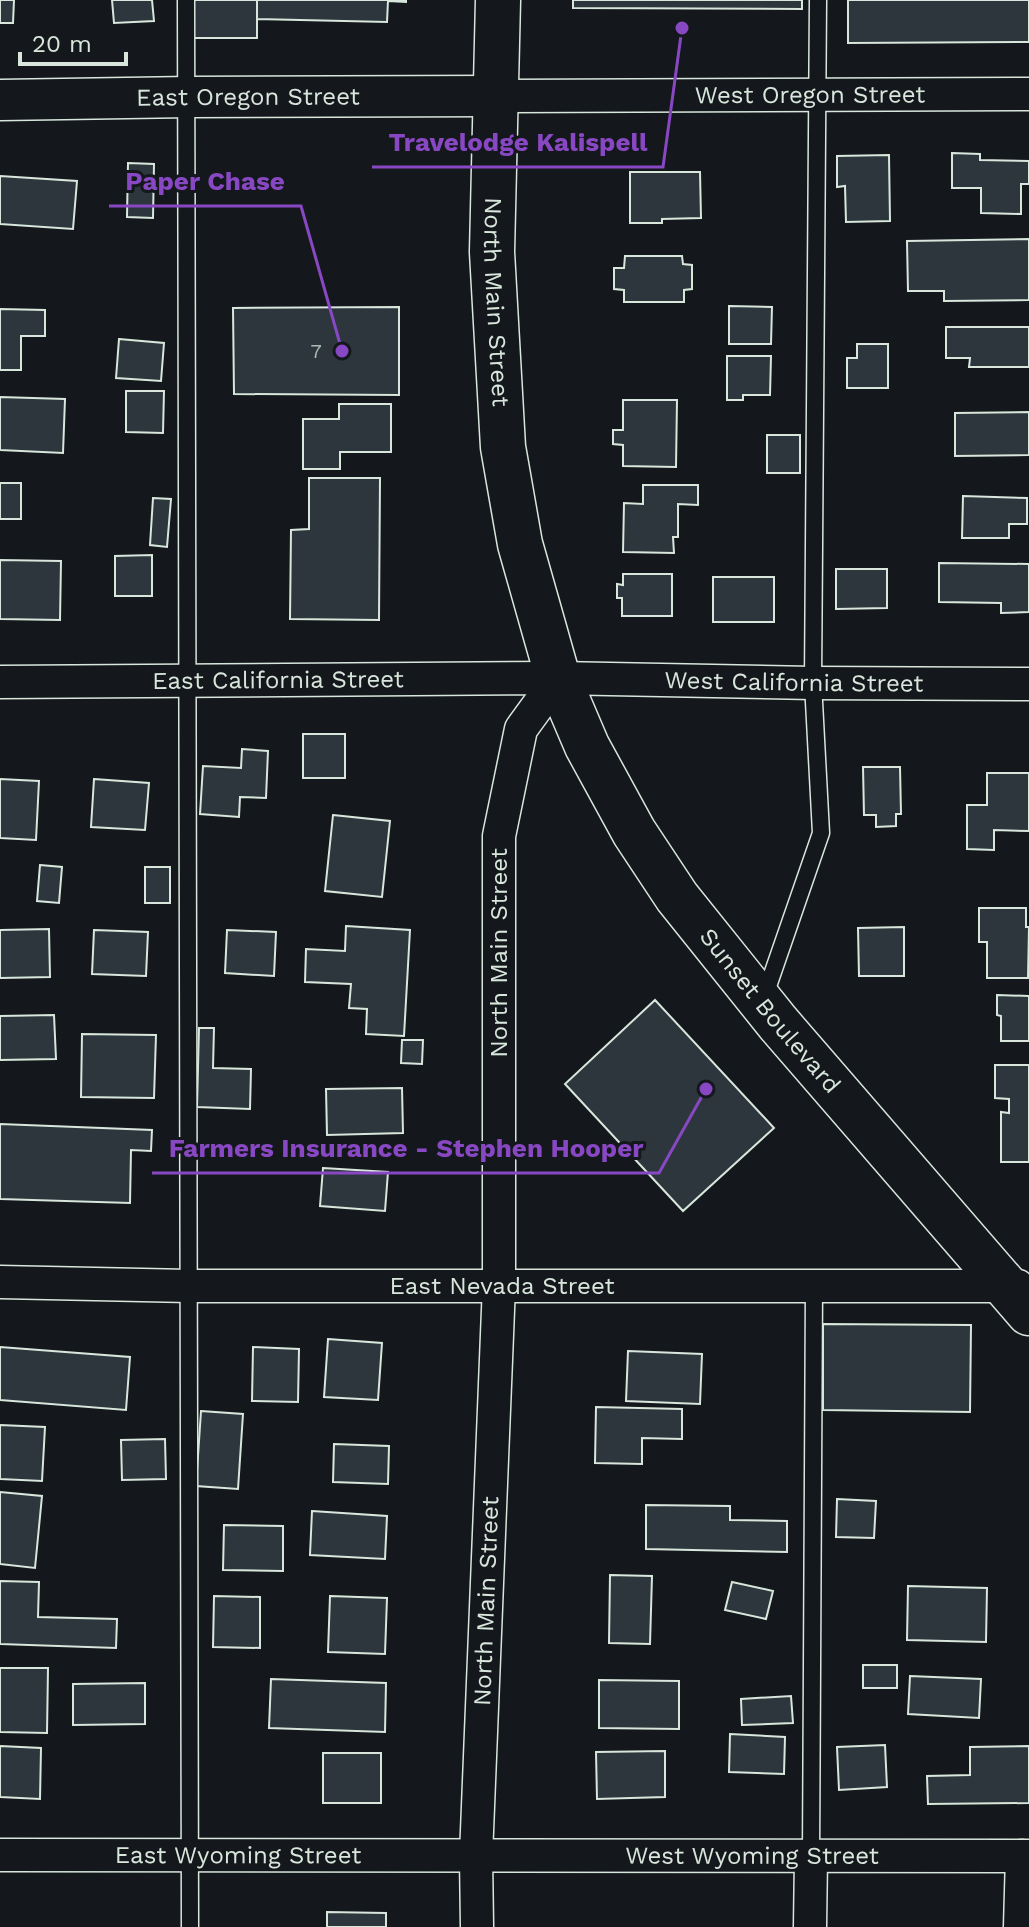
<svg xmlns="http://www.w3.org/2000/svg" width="1029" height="1927" font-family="'Work Sans',sans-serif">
  <rect width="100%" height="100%" fill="#14181c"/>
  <path fill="#2c363c" stroke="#d8e6dc" stroke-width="2" d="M0 0H14L13 23H0Z
    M112 0H152L154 21 114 23Z
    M193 0H257V38H193Z
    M257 0H406V2L388 1 387 22 257 19Z
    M573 0H802V9L573 8Z
    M848 0H1029V42L848 43Z
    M952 153 980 154V160L1029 161V184H1021V214L981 213V188H952Z
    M889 155 890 221 846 222 845 186 837 187V156Z
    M128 163 154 164 153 218 127 217Z
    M630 172H700L701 218 662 219V223H630Z
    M0 176 77 181 73 229 0 224Z
    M1029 239V300L944 301V291H908L907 241Z
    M625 256H682L683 264 692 265V289L684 290V302H624V290L614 289V268H624Z
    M729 306 772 307 771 344H729Z
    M399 307V395L234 394 233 308Z
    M0 309 45 310V336H21V370H0Z
    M946 327H1029V367H969L970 358H946Z
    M119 339 164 343 161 381 116 378Z
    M857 344H888V388H847V358H857Z
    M727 356H771L770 395H743V400H727Z
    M126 391H164L163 433 126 432Z
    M0 397 65 399 63 453 0 450Z
    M623 400H677L676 467 623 466V445L613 444V430H623Z
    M339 404H391V452H340V469H303V419H339Z
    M1029 412V455L955 456V413Z
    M767 435H800V473H767Z
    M309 478H380L379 620 290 619 291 530 309 529Z
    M0 483H21V519H0Z
    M643 485H698V505L678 504V537H673L674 553 623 552 624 503 643 504Z
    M963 496 1027 498V524H1009V538H962Z
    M153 498 171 499 167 547 150 545Z
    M152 555V596H115V556Z
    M0 560 61 561 60 620 0 619Z
    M939 563 1029 564V612L1001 613V603L939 602Z
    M836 569H887V608L836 609Z
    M623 574H672V616H622V598H617V584L623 585Z
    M713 577H774V622H713Z
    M303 734H345V778H303Z
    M242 749 268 751 266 798 240 797 239 817 200 814 203 766 241 768Z
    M863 767H900L901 814H896V826L876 827V815H864Z
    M987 773H1029V831L994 830V850L967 849V805H987Z
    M0 779 39 781 36 840 0 838Z
    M94 779 149 783 145 830 91 827Z
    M333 815 390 821 382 897 325 891Z
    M40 865 62 867 59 903 37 901Z
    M145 867H170V903H145Z
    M979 908H1026V927H1029L1028 978H987V942H979Z
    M346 926 410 930 404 1036 366 1034 367 1009 349 1008 351 984 305 982 306 949 345 951Z
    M904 927V976H859L858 928Z
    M49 929 50 977 0 978V930Z
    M94 930 148 932 146 976 92 974Z
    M227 930 276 932 274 976 225 973Z
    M997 995 1029 996V1041H1001V1016L997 1015Z
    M655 1000 774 1128 683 1211 565 1084Z
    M54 1015 56 1059 0 1060V1016Z
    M199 1028H214L213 1068 251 1069 250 1109 197 1107Z
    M82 1034 156 1035 154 1098 81 1097Z
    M402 1040H423L422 1064 401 1063Z
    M995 1065H1029V1162H1001V1112L1009 1113V1099L995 1098Z
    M402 1088 403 1133 327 1135 326 1089Z
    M0 1124 152 1130 151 1151 131 1150 130 1203 0 1199Z
    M323 1168 388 1172 385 1211 320 1206Z
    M823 1324 971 1325 970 1412 823 1410Z
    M328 1339 382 1343 378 1400 324 1397Z
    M0 1347 130 1357 126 1410 0 1400Z
    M253 1347 299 1349 298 1402 252 1401Z
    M628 1351 702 1354 700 1404 626 1401Z
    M596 1407 682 1409V1439L642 1438V1464L595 1463Z
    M201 1411 243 1414 238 1489 196 1486Z
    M0 1425 45 1427 42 1481 0 1479Z
    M165 1439 166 1479 122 1480 121 1440Z
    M334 1444 389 1446 388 1484 333 1482Z
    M0 1492 42 1496 35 1568 0 1564Z
    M837 1499 876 1501 874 1538 836 1537Z
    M646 1505 730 1506V1520L787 1521V1552L646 1549Z
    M312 1511 387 1516 385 1559 310 1555Z
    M224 1525 283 1526V1571L223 1570Z
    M610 1575 652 1576 650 1644 609 1643Z
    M0 1581 39 1582 38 1617 117 1619 116 1648 0 1644Z
    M732 1582 773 1591 766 1619 725 1610Z
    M908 1586 987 1588 986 1642 907 1640Z
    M214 1596 260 1597V1648L213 1647Z
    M330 1596 387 1598 385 1654 328 1652Z
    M863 1665H897V1688H863Z
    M0 1668H48L47 1733 0 1732Z
    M910 1676 981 1679 979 1718 908 1714Z
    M271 1679 386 1683 385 1732 269 1728Z
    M599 1680 679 1681V1729L599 1728Z
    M145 1683V1724L73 1725V1684Z
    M791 1696 793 1723 742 1725 741 1699Z
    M730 1734 785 1737 784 1774 729 1772Z
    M885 1745 887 1787 839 1790 837 1747Z
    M0 1746 41 1748 40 1799 0 1797Z
    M1029 1746V1803L928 1804 927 1776 970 1775V1747Z
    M665 1751V1797L597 1799 596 1752Z
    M323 1753H381V1803H323Z
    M327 1912 386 1913V1927H327Z"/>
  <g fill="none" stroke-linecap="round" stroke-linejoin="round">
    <g stroke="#d8e6dc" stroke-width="19">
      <path id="service" d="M186 0 190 1927
        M764 998 821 833 813 683 818 0
        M811 1857 814 1286"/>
    </g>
    <g stroke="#d8e6dc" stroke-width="35">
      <g id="minor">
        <path id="s1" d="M496 96 1029 94"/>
        <path id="s2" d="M0 682 558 678 813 683 1029 684"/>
        <path id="s3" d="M0 1282 189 1286H1018"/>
        <path id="s4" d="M0 1855 1029 1856"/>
        <path id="s5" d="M477 1927 476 1856 499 1285V836L521 729 558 678"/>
        <path d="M810 1927 811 1857"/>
        <path d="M1020 1927 1022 1856"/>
      </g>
    </g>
    <g stroke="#d8e6dc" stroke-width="43">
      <g id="tertiary">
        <path id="s6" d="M0 100 190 97 496 96"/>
      </g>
    </g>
    <g stroke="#d8e6dc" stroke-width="47">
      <g id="primary">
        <path id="s7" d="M498 0 492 252 503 447 520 544 558 678 587 746 634 832 677 897 778 1023 1029 1313"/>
      </g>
    </g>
    <use href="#service" stroke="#14181c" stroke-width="16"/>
    <use href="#minor" stroke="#14181c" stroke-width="32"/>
    <use href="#tertiary" stroke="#14181c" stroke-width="40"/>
    <use href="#primary" stroke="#14181c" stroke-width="44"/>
  </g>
  <g text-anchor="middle" stroke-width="6" stroke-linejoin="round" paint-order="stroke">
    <g font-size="20" fill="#adbab4">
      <text x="316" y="358">7</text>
    </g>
    <g font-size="24" fill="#d8e6dc" stroke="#14181c">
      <text dy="8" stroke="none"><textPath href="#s1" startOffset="314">West Oregon Street</textPath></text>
      <text dy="8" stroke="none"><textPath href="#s6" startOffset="248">East Oregon Street</textPath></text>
      <text dy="8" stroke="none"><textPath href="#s7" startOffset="302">North Main Street</textPath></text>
      <text dy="8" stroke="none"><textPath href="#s2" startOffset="278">East California Street</textPath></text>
      <text dy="8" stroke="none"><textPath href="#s2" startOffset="794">West California Street</textPath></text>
      <text transform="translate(499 953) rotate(-90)" y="8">North Main Street</text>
      <text dy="8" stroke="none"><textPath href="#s7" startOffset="1082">Sunset Boulevard</textPath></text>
      <text dy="8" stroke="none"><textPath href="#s3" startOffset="502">East Nevada Street</textPath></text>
      <text dy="8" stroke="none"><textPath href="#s5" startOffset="326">North Main Street</textPath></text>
      <text dy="8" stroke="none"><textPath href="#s4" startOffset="238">East Wyoming Street</textPath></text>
      <text dy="8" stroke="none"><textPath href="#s4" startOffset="752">West Wyoming Street</textPath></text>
    </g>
  </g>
  <path fill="none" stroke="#8948c3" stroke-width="3" d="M682 28L663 167H372M342 351L301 206H109M706 1089L659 1173H152"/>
  <g fill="#8948c3" stroke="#14181c" stroke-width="3">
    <circle cx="682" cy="28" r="8"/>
    <circle cx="342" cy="351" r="8"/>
    <circle cx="706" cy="1089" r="8"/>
  </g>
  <g font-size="26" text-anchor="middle" font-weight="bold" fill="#8948c3" stroke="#14181c" stroke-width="6" stroke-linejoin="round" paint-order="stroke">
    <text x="518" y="151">Travelodge Kalispell</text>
    <text x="205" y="190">Paper Chase</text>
    <text x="406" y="1157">Farmers Insurance - Stephen Hooper</text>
  </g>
  <path d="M20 52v12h106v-12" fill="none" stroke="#d8e6dc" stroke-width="4"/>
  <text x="32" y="52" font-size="24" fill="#d8e6dc" stroke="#14181c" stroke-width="6" paint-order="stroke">20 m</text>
</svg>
